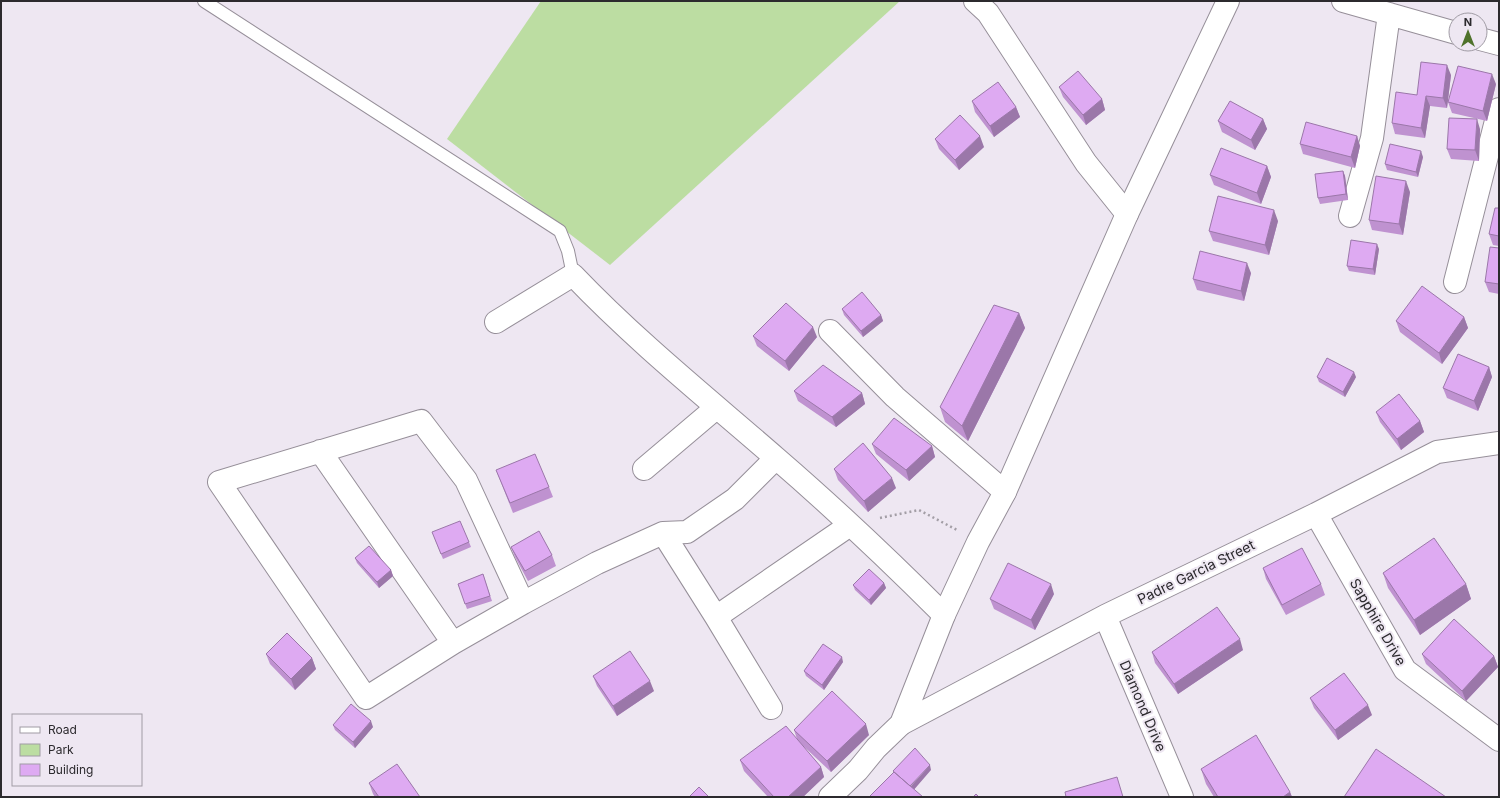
<svg xmlns="http://www.w3.org/2000/svg" width="1500" height="798" font-family="Inter,sans-serif">
  <rect width="100%" height="100%" fill="#eee7f2"/>
  <path fill="#bcdda2" d="M541 1H900L610 265 447 139Z"/>
  <g fill="none" stroke-linecap="round" stroke-linejoin="round">
    <g stroke="#968f99" stroke-width="14">
      <path id="lane" d="M204 1 560 231 568 251 573 275"/>
    </g>
    <g stroke="#968f99" stroke-width="24">
      <path id="street" d="M975 1 988 13 1086 163 1127 214
        M1343 1 1456 33
        M1480 39 1499 44
        M1350 216 1372 138 1389 14
        M1455 282 1499 109
        M496 322 573 275C636 341 707 398 776 458 834 508 890 561 944 615
        M830 331 895 397 1005 492
        M320 451 453 643
        M644 469 716 408
        M1316 514 1405 670 1499 740
        M663 533 716 617 771 708
        M523 603 466 480 421 421 219 482 366 698 453 643 523 603 597 563 663 533 687 532 735 499 776 458
        M1105 616 1182 797
        M716 617 850 525
        M901 724 1105 616 1316 514 1437 452 1499 443"/>
    </g>
    <g stroke="#968f99" stroke-width="24">
      <path id="secondary" d="M830 797 858 770 876 748 901 724 944 615 978 542 1005 492 1127 214 1228 1"/>
    </g>
    <path stroke="#a39ea6" stroke-width="2.5" stroke-dasharray="2 3" stroke-linecap="butt" d="M880 518 919 510 957 530"/>
    <use href="#lane" stroke="#fff" stroke-width="12"/>
    <use href="#street" stroke="#fff" stroke-width="22"/>
    <use href="#secondary" stroke="#fff" stroke-width="22"/>
  </g>
  <path fill="#bf92d0" d="M1451 75 1447 108 1430 106 1425 138 1395 134 1392 123 1417 95Z
    M1496 84 1487 121 1452 113 1448 102Z
    M1059 87 1102 99 1105 110 1086 125 1063 97Z
    M972 101 1016 107 1020 117 994 137 975 112Z
    M1263 119 1267 129 1255 150 1222 132 1218 121Z
    M1480 129 1479 161 1451 159 1447 149Z
    M1357 136 1360 146 1355 168 1303 154 1300 144Z
    M935 139 984 147 959 170 939 149Z
    M1423 157 1418 177 1387 170 1385 164Z
    M1267 166 1271 177 1261 204 1214 185 1210 175Z
    M1343 171 1345 176 1348 200 1320 204 1318 198Z
    M1410 192 1403 235 1372 230 1369 220Z
    M1499 208V246L1493 245 1489 234Z
    M1278 221 1269 255 1213 241 1209 231Z
    M1499 248V294L1489 292 1485 282Z
    M1379 249 1375 275 1349 271 1347 266Z
    M1251 273 1244 301 1197 290 1193 279Z
    M842 309 881 315 883 321 863 337 844 315Z
    M1019 313 1025 328 968 441 945 422 940 407Z
    M1464 317 1468 328 1442 364 1400 332 1396 321Z
    M753 336 817 337 789 371 757 346Z
    M1489 367 1492 377 1478 411 1447 398 1443 388Z
    M1317 377H1356L1345 397 1319 382Z
    M794 391 862 393 865 404 836 427 798 401Z
    M1376 412 1420 421 1424 432 1401 450 1380 422Z
    M872 444 932 446 935 457 909 481 876 454Z
    M834 469 896 488 868 512 838 480Z
    M496 470 549 487 553 497 513 513Z
    M434 537 469 542 471 547 443 559Z
    M511 547 552 555 556 566 528 581 515 557Z
    M355 558 391 570 393 576 379 588 357 563Z
    M1263 568 1321 584 1325 595 1286 615 1266 579Z
    M1383 573 1466 584 1471 599 1420 635 1388 588Z
    M483 574 492 601 467 609 458 584Z
    M884 583 886 588 871 605 855 590 853 585Z
    M1054 594 1035 630 994 609 990 599Z
    M1243 650 1178 694 1155 663 1152 652Z
    M266 654 312 658 316 669 295 690 270 664Z
    M1422 654 1494 656 1498 667 1466 701 1426 664Z
    M843 662 824 690 806 676 804 671Z
    M593 676 654 691 617 716 597 686Z
    M1310 698 1372 715 1338 740 1314 708Z
    M333 725 373 727 355 748 335 730Z
    M794 730 869 735 831 772 799 742 821 767 824 777 803 797H768L744 771 740 760 797 739Z
    M1201 769 1290 792 1292 797H1214L1206 784Z
    M369 783 420 797H375L373 794Z"/>
  <path fill="#9b77a9" d="M1447 65 1451 75 1447 108 1443 98Z
    M1492 74 1496 84 1487 121 1483 111Z
    M1426 96 1430 106 1425 138 1421 128Z
    M1102 99 1105 110 1086 125 1083 115Z
    M1016 107 1020 117 994 137 990 126Z
    M1263 119 1267 129 1255 150 1251 140Z
    M1477 119 1480 129 1479 161 1475 150Z
    M980 136 984 147 959 170 955 160Z
    M1357 136 1360 146 1355 168 1351 157Z
    M1421 151 1423 157 1418 177 1416 172Z
    M1267 166 1271 177 1261 204 1257 193Z
    M1343 171 1345 176 1348 200 1346 194Z
    M1406 181 1410 192 1403 235 1399 224Z
    M1274 210 1278 221 1269 255 1265 245Z
    M1377 244 1379 249 1375 275 1373 269Z
    M1247 263 1251 273 1244 301 1241 291Z
    M1019 313 1025 328 968 441 962 426Z
    M881 315 883 321 863 337 861 331Z
    M1464 317 1468 328 1442 364 1439 353Z
    M813 327 817 337 789 371 785 361Z
    M1489 367 1492 377 1478 411 1474 401Z
    M1354 372 1356 377 1345 397 1343 392Z
    M862 393 865 404 836 427 832 417Z
    M1420 421 1424 432 1401 450 1397 439Z
    M932 446 935 457 909 481 906 470Z
    M892 478 896 488 868 512 864 501Z
    M391 570 393 576 379 588 377 582Z
    M884 583 886 588 871 605 869 600Z
    M1051 584 1054 594 1035 630 1031 620Z
    M1466 584 1471 599 1420 635 1414 620Z
    M1240 639 1243 650 1178 694 1174 684Z
    M1494 656 1498 667 1466 701 1462 691Z
    M842 657 843 662 824 690 822 685Z
    M312 658 316 669 295 690 291 679Z
    M650 681 654 691 617 716 613 706Z
    M1368 705 1372 715 1338 740 1335 730Z
    M371 721 373 727 355 748 353 742Z
    M866 724 869 735 831 772 827 761Z
    M930 765 931 770 912 792 910 787Z
    M821 767 824 777 803 797H788Z
    M1290 792 1292 797H1283Z"/>
  <path fill="#deaaf2" stroke="#9b77a9" d="M1421 62 1447 65 1443 98 1426 96 1421 128 1392 123 1396 92 1417 95Z
    M1458 66 1492 74 1483 111 1448 102Z
    M1078 71 1102 99 1083 115 1059 87Z
    M998 82 1016 107 990 126 972 101Z
    M1230 101 1263 119 1251 140 1218 121Z
    M960 115 980 136 955 160 935 139Z
    M1449 118 1477 119 1475 150 1447 149Z
    M1306 122 1357 136 1351 157 1300 144Z
    M1390 144 1421 151 1416 172 1385 164Z
    M1221 148 1267 166 1257 193 1210 175Z
    M1343 171 1346 194 1318 198 1315 174Z
    M1376 176 1406 181 1399 224 1369 220Z
    M1218 196 1274 210 1265 245 1209 231Z
    M1495 208H1499V236L1489 234Z
    M1351 240 1377 244 1373 269 1347 266Z
    M1490 247 1499 248V284L1485 282Z
    M1200 251 1247 263 1241 291 1193 279Z
    M1422 286 1464 317 1439 353 1396 321Z
    M862 292 881 315 861 331 842 309Z
    M786 303 813 327 785 361 753 336Z
    M994 305 1019 313 962 426 940 407Z
    M1458 354 1489 367 1474 401 1443 388Z
    M1327 358 1354 372 1343 392 1317 377Z
    M823 365 862 393 832 417 794 391Z
    M1399 394 1420 421 1397 439 1376 412Z
    M894 418 932 446 906 470 872 444Z
    M863 443 892 478 864 501 834 469Z
    M535 454 549 487 510 503 496 470Z
    M460 521 469 542 441 554 432 532Z
    M539 531 552 555 525 571 511 547Z
    M1434 538 1466 584 1414 620 1383 573Z
    M369 546 391 570 377 582 355 558Z
    M1302 548 1321 584 1282 605 1263 568Z
    M1008 563 1051 584 1031 620 990 599Z
    M869 569 884 583 869 600 853 585Z
    M483 574 490 596 465 604 458 584Z
    M1217 607 1240 639 1174 684 1152 652Z
    M1454 619 1494 656 1462 691 1422 654Z
    M287 633 312 658 291 679 266 654Z
    M823 644 842 657 822 685 804 671Z
    M630 651 650 681 613 706 593 676Z
    M1344 673 1368 705 1335 730 1310 698Z
    M832 691 866 724 827 761 794 730Z
    M351 704 371 721 353 742 333 725Z
    M786 726 821 767 788 797H774L740 760Z
    M1256 735 1290 792 1283 797H1218L1201 769Z
    M915 748 930 765 910 786 893 771Z
    M1376 749 1446 797H1344Z
    M397 764 420 797H379L369 783Z
    M894 772 923 797H869Z
    M1117 777 1123 797H1066L1065 792Z
    M699 787 709 797H689Z
    M976 794 979 797H973Z"/>
  <g text-anchor="middle" stroke-width="4" stroke-linejoin="round" paint-order="stroke">
    <g font-size="14" fill="#2c2a2e" stroke="#eee7f2">
      <text transform="translate(1196 572) rotate(-26)" y="5">Padre Garcia Street</text>
      <text transform="translate(1378 622) rotate(60)" y="5">Sapphire Drive</text>
      <text transform="translate(1143 706) rotate(67)" y="5">Diamond Drive</text>
    </g>
  </g>
  <rect width="1500" height="798" fill="none" stroke="#2c2a2e" stroke-width="4"/>
  <rect x="12" y="714" width="130" height="72" fill="#eee7f2" stroke="#a09ba4"/>
  <rect x="20" y="727" width="20" height="6" fill="#ffffff" stroke="#a09ba4"/>
  <text x="48" y="734" font-size="12" fill="#2c2a2e">Road</text>
  <rect x="20" y="744" width="20" height="12" fill="#bcdda2" stroke="#a09ba4"/>
  <text x="48" y="754" font-size="12" fill="#2c2a2e">Park</text>
  <rect x="20" y="764" width="20" height="12" fill="#deaaf2" stroke="#a09ba4"/>
  <text x="48" y="774" font-size="12" fill="#2c2a2e">Building</text>
  <g transform="translate(1468 32)"><circle r="19" fill="#eee7f2" stroke="#a09ba4"/>
  <path d="M0-3L7 15L0 10L-7 15Z" fill="#4f722b"/>
  <text y="-6" font-size="11" font-weight="bold" text-anchor="middle" fill="#2c2a2e">N</text>
  </g>
</svg>
